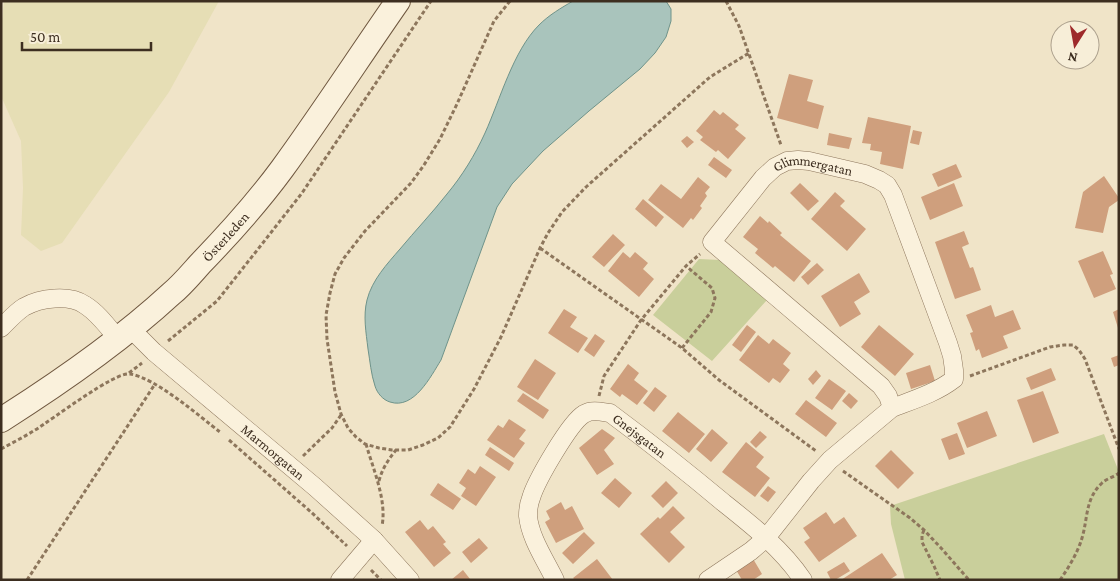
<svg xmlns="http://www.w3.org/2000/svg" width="1120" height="581" font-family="'Crimson Pro',serif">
  <rect width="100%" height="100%" fill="#f0e4c8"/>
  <path fill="#e6deb5" d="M4 1H219L169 92 62 243 41 251 21 235 23 188 21 141 1 96V30Z"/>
  <path fill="#c9cf9b" d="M699 259 720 260 767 300 712 361 653 315Z
    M1104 434 1119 472V580H905L891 524 890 506Z"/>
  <path fill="#a9c4bc" stroke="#6f938a" d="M573 1H666L671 9V21L666 37 655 53 640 69 589 111 543 151 512 184 497 207 441 360C431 376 414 410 390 402 383 400 377 393 375 386 371 374 370 361 368 349 366 332 363 316 367 300 372 280 387 264 400 249 415 231 432 213 447 194 462 176 475 155 485 133 500 100 513 51 539 25 549 15 561 8 573 1Z"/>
  <path fill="#cf9f7d" d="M789 74 813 80 807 101 824 106 818 129 777 118Z
    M714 110 720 115 723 112 739 125 735 129 746 138 728 159 718 150 716 152 700 140 703 137 696 131Z
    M868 117 911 126 903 169 880 164 882 152 870 150 871 144 862 143Z
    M913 130 922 132 919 145 910 143Z
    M829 133 852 138 849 149 827 145Z
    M687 136 694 142 687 148 681 141Z
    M714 157 732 170 726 178 708 165Z
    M956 164 962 177 938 187 932 174Z
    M1104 176 1119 198V200L1109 207 1103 233 1075 228 1083 192Z
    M698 177 710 187 705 193 707 196 700 206 702 208 693 220 691 218 683 228 648 200 661 184 681 199Z
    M800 183 819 201 808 211 790 193Z
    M954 183 963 206 930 220 921 197Z
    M835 192 845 201 840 206 866 229 847 251 811 219Z
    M643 199 664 217 656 227 635 209Z
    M760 216 768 223 769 221 782 233 780 235 811 261 794 282 775 266 773 268 755 253 758 249 743 237Z
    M964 231 969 244 962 247 970 268 973 267 981 290 955 299 935 242Z
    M613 234 625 245 604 267 592 257Z
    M1103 251 1113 274 1110 275 1116 289 1094 298 1078 261Z
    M623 252 630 258 635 252 648 263 643 269 654 279 639 297 608 271Z
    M817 263 824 270 808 285 801 277Z
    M859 273 870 292 854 302 861 314 840 327 821 296Z
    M991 305 995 317 1013 310 1021 329 1003 336 1008 348 982 358 979 349 976 351 970 333 973 332 966 315Z
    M564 309 577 317 570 327 588 338 578 353 548 333Z
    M1119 309V328H1118L1113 312Z
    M747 325 756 332 741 352 732 345Z
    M879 325 914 354 895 376 861 347Z
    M595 334 605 341 594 357 584 350Z
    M758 335 769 344 773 339 791 353 783 364 790 370 780 383 773 378 769 383 739 360Z
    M1119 355V365L1114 367 1111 358Z
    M535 359 556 373 538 400 517 387Z
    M628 364 639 373 634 380 648 391 637 405 622 394 620 397 610 389Z
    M930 365 935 381 911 389 906 373Z
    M1051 368 1056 380 1031 390 1026 378Z
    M816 370 821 376 813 385 808 379Z
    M829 379 846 391 832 410 815 398Z
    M655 387 667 396 654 412 643 403Z
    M1043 391 1059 433 1033 443 1017 400Z
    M523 393 549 410 543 419 517 401Z
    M849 393 858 401 851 409 842 401Z
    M806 400 837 423 826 437 795 414Z
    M987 411 997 436 967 448 957 423Z
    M678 412 705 434 689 453 662 431Z
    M509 419 526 430 519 439 525 443 514 458 487 440 498 425 503 428Z
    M602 429 615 438 604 450 614 464 597 475 579 448Z
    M712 429 728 443 711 462 696 449Z
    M760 431 767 437 756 448 750 442Z
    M957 433 965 454 949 460 941 439Z
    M746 442 764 457 756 467 770 478 755 497 722 472Z
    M490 447 514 463 509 471 485 455Z
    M891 450 914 473 898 489 875 466Z
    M480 466 496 477 476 506 461 496 466 488 459 483 468 469 475 474Z
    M615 478 632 493 619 508 601 493Z
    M666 481 678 493 663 508 651 496Z
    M438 483 461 499 453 510 430 495Z
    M768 486 776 492 768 502 760 496Z
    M561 502 565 510 572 506 584 529 556 543 545 522 550 519 546 511Z
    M673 506 685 518 670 532 685 547 669 563 640 534 658 517 660 519Z
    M826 512 834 524 844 517 857 536 819 562 804 542 810 538 803 528Z
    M420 520 428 530 433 526 446 542 443 544 451 553 434 567 405 532Z
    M584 532 595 543 573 564 562 553Z
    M479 538 488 548 471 563 462 552Z
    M882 553 897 575 889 580H841Z
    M752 557 762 574 753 580H742L735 568Z
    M597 559 613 580H575L573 578Z
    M844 562 850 571 835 580H831L827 572Z
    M463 570 470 579 468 580H451Z"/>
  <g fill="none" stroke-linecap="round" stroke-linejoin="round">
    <g stroke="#8d765c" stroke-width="19">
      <g id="minor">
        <path d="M1 328C8 321 16 312 24 307 40 298 69 294 85 305 98 313 108 327 118 339"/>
        <path id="s1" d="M131 329 154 352 315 487 374 540 410 580"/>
        <path d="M340 580 374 540"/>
        <path id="s2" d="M555 580C546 561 530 538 528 516 528 511 529 503 531 498 536 481 570 422 584 414 592 409 602 412 610 413 649 442 687 472 724 503 753 526 782 549 803 580"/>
        <path id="s3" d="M708 580 751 551 766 538 811 481 830 460 892 408 888 396 881 386 712 242 763 178 775 167 787 161 798 160 809 161 865 174 879 180 887 185 893 195 948 343 952 356 954 370V379C936 393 913 400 892 408"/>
      </g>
    </g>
    <g stroke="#6f573f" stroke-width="26">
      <g id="secondary">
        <path id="s4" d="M1 420C61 382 119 342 171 294 182 285 191 274 200 264 229 234 257 203 282 169 322 114 359 57 398 1"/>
      </g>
    </g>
    <path stroke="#8d765c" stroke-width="3" stroke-dasharray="4 2.5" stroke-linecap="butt" d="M510 1 494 21 457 104 440 139 424 165 411 183 365 231 344 258 335 274 330 293 326 315 327 339 335 392 341 414 348 428 356 437 365 444 379 448 392 450H408L423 445 438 438 450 427 474 389 501 337 540 248 548 233 562 212 586 187 710 77 749 53
      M726 1 739 26 781 145
      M540 248 682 348 719 380 816 451
      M168 341 217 301 262 244 302 193 431 1
      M682 348 711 312 715 298 712 288 686 266
      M129 373 142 363
      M970 376 1050 347 1064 345H1073L1079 350 1085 359 1119 449
      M599 396 604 376 641 320 686 266 700 254
      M229 440 311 512 347 546
      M366 444C373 469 387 500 382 526
      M1 449C12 443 24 437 35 430 52 420 115 371 130 374 156 378 199 416 220 432
      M303 456 332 428 341 415
      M843 471 910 518 924 530 941 548 969 580
      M379 481C382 469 388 460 396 450
      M924 530 922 535V542L934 566 940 580
      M371 570 381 580
      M27 580 155 384
      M1060 580C1069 567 1078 552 1082 538 1088 518 1085 499 1102 483 1106 479 1114 477 1119 473"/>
    <use href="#minor" stroke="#faf1dc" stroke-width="18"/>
    <use href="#secondary" stroke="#faf1dc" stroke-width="24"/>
  </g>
  <g text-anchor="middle" stroke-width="4" stroke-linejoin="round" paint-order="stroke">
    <g font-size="14" fill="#3d2e20" stroke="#f7eed8">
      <text dy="5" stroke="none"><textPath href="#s3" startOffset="638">Glimmergatan</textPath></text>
      <text dy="5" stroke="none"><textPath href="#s4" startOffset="291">Österleden</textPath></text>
      <text dy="5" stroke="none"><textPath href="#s2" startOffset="252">Gnejsgatan</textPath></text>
      <text dy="5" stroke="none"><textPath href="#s1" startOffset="188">Marmorgatan</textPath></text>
    </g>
  </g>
  <rect width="1120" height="581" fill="none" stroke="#3d2e20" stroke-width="5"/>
  <g transform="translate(1075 45) rotate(191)"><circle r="24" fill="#f7eed8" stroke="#ada18e"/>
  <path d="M0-4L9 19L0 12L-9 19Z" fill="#9e2a2b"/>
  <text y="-8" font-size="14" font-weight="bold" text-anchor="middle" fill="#3d2e20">N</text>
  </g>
  <path d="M22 42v8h129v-8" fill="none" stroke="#3d2e20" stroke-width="2.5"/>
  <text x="30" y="42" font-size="15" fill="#3d2e20" stroke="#f7eed8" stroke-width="4" paint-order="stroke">50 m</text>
</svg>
